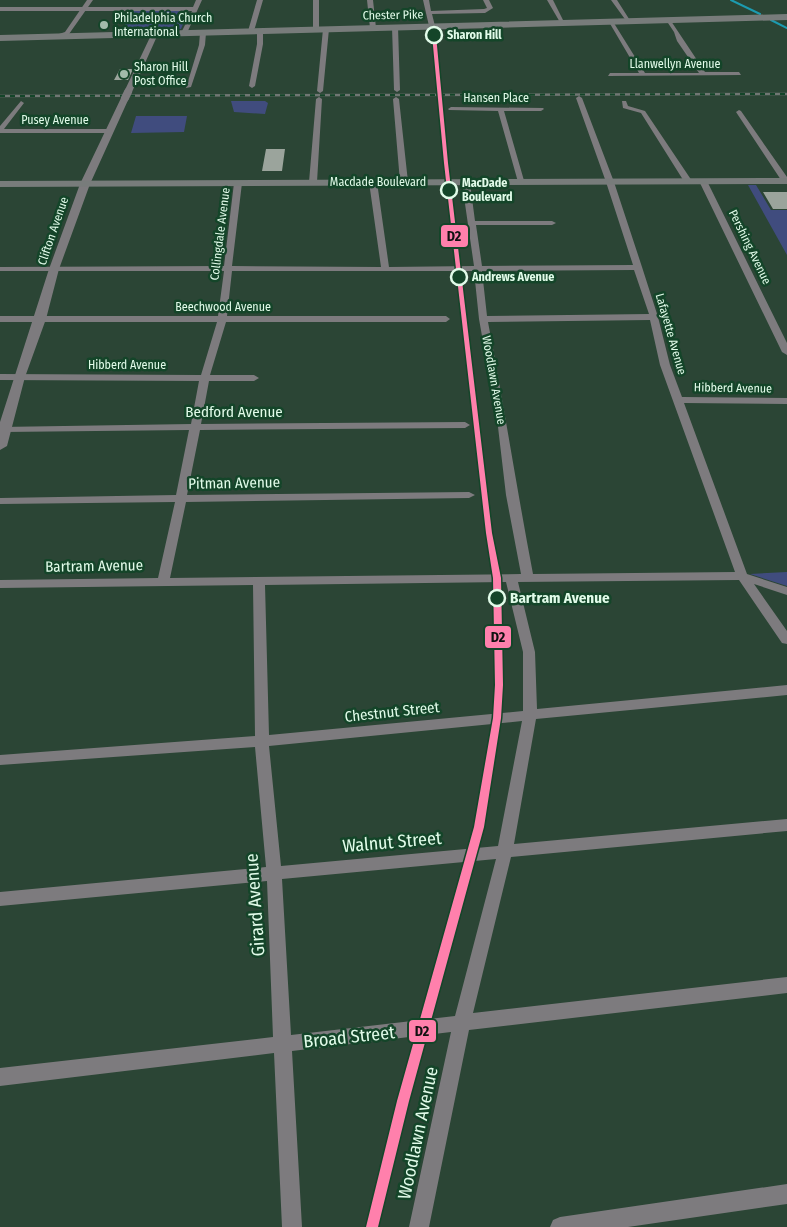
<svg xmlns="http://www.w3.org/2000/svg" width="787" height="1227" font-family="'Fira Sans Condensed',sans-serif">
  <rect width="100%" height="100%" fill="#2b4535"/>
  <path fill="#404c7e" d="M133 10H189L181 29 121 32Z
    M231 101H265L268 103 265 114 234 112Z
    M136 116H187L184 132 131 133Z
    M748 185H756L771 210H787V255Z
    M787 572V586L750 574Z"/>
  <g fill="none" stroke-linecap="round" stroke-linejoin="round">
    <path stroke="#1c9bb0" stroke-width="2" d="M731 0 760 14
      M771 20 787 28"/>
  </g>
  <path fill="#9ba49c" d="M120 69H133L128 80H114Z
    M266 149H285L282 171H262Z
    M763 192H787V209H773Z"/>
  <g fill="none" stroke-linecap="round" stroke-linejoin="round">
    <path fill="#7d7b7e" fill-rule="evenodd" d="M196 0H202L187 33 184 35 181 33 192 11H0V7H193Z
      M257 0H263L254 31 251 33 248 31Z
      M313 0H319V29L316 31 313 29Z
      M367 0H373L376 28 373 30 370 28Z
      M423 0H429L431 11 484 9 487 8 483 0H489L493 8 485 13 432 14 435 26 432 28 429 26Z
      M547 0H553L565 24H561Z
      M611 0H617L631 22H627Z
      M669 18 705 72H739L741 75 608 76 610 73H639L609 22 612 20 645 73H699L677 41 674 32 666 20Z
      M395 25 398 27 400 90 397 92 394 90 392 27Z
      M326 27 329 29 323 91 320 93 317 91 323 29Z
      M260 29 263 31V44L255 86 252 88 249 86 257 44V31Z
      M203 31 206 33 205 45 191 87 186 88 199 45 200 33Z
      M579 96 582 98 614 182 642 267 658 317 670 365 682 397 787 398V404L684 403 747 574 787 587V595L754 584 787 631V644L782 643 739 580 518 582 535 652 537 709 787 685V695L536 719 514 844 787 819V831L511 857 473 1013 787 977V993L469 1030 429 1227H409L451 1032 292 1051 302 1227H282L274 1053 0 1086V1068L273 1037 267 881 0 906V892L266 867 255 747 0 765V755L255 736 253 585 0 588V580L158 578 175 502 0 504V498L176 495 189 430 4 432 0 431V427L191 424 199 381 0 380V374L201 375 217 322H0V316H218L224 271H0V267L224 266 234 183 238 181 242 183 232 266 381 267 369 182 373 180 377 182 389 267 474 266 462 183 466 181 470 183 475 221H552L556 223 552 225H476L482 266 633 265 606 182 576 98ZM634 270 649 314 487 316 482 271ZM232 271H474L479 319 498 427 506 495 521 574 170 578 186 502 469 498 475 495 469 492 187 495 200 430 465 428 470 425 465 422 201 424 209 381H254L259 378 254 375H210L226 322H446L450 319 446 316H227ZM650 320 660 365 735 572 533 574C517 490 504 406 488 322ZM506 582 523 652V711L269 735 265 585ZM522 721 498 846 281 866 269 746ZM496 859 455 1016 291 1035 282 879Z
      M319 97 322 99 317 182 313 184 309 182 316 99Z
      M396 97 399 99 408 182 404 184 400 182 393 99Z
      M21 101 24 103 4 129H110L113 131 110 133H0V126Z
      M622 101H626L628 106 645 111 692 181 691 183H685L641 113 623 108Z
      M451 107 543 108 544 109 541 111H504L525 184 518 182 498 111 449 110 448 109Z
      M739 110 741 111 787 177V183H783L736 112Z
      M700 179 707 181 787 343V355L782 352 699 181Z
      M787 1184V1204L628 1227H550L553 1220 560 1217Z"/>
    <path fill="#7d7b7e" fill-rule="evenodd" d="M87 0H93L69 34 59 38V34L65 32Z
      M152 33 158 34 132 92 125 94 124 92Z
      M122 96 129 98 90 184 59 269 46 319 25 377 7 446 0 450V422L49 269 80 184Z"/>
    <path fill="#787c7b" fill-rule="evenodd" d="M787 14V20L0 41V35Z
      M787 178V184L0 187V181Z"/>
    <path stroke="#707773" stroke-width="1" d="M434 31V35"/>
    <g stroke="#707773" stroke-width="2.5">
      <path id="rail" d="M0 96 787 94"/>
    </g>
    <use href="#rail" stroke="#144529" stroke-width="2" stroke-dasharray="5" stroke-linecap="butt"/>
    <path stroke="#7d7b7e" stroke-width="8" d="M125 98 128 92"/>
    <g stroke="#144529" stroke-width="3">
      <path id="tram-1" d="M434 34 436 35 448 163 492 533 501 578 503 685 501 718 484 827 409 1101 378 1227H366L397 1101 474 827 493 718 495 685 493 578 486 533 444 163 432 35Z"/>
    </g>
    <use href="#tram-1" fill="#ff80ac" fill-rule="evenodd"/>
  </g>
  <g fill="#a1bbaa" stroke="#144529" stroke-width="2">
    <circle cx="104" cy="25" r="5"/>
    <circle cx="124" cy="74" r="5"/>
  </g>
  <g fill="#144529" stroke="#e1fbe9" stroke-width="2.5">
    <circle cx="434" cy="35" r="8"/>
    <circle cx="449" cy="190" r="8"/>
    <circle cx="459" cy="277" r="8"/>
    <circle cx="497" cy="598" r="8"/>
  </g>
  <g text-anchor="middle" stroke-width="5" stroke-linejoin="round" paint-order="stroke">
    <g font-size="12" fill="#e1fbe9" stroke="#144529">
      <text transform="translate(393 15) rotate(-1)" y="4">Chester Pike</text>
      <text x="675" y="68">Llanwellyn Avenue</text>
      <text x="496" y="102">Hansen Place</text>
      <text x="55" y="124">Pusey Avenue</text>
      <text x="378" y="186">Macdade Boulevard</text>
      <text transform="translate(53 231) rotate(-71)" y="4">Clifton Avenue</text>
      <text transform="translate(220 234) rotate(-83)" y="4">Collingdale Avenue</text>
      <text transform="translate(750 247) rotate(64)" y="4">Pershing Avenue</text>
      <text x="223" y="311">Beechwood Avenue</text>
      <text transform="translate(671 334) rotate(74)" y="4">Lafayette Avenue</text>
      <text x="127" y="369">Hibberd Avenue</text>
      <text transform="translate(494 380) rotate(80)" y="4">Woodlawn Avenue</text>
      <text transform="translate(733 388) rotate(1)" y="4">Hibberd Avenue</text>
    </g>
    <g font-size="12" fill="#e1fbe9" stroke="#144529" text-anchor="start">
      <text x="114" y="22">Philadelphia Church<tspan x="114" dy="14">International</tspan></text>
      <text x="134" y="71">Sharon Hill<tspan x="134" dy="14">Post Office</tspan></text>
    </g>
    <g font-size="12" font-weight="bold" fill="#e1fbe9" stroke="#144529" text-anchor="start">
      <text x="447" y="39">Sharon Hill</text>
      <text x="462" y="187">MacDade<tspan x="462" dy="14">Boulevard</tspan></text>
      <text x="472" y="281">Andrews Avenue</text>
    </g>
    <g font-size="15" fill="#e1fbe9" stroke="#144529">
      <text x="234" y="417">Bedford Avenue</text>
      <text transform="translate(234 483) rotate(-1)" y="5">Pitman Avenue</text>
      <text transform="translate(94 566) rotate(-1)" y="5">Bartram Avenue</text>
      <text transform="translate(392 712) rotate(-6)" y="5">Chestnut Street</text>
    </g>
    <g font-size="15" font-weight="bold" fill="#e1fbe9" stroke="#144529" text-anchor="start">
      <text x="510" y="603">Bartram Avenue</text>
    </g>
    <g font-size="18" fill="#e1fbe9" stroke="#144529">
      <text transform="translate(392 842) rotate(-5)" y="6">Walnut Street</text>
      <text transform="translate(255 905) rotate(-94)" y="6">Girard Avenue</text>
      <text transform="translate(349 1037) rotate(-6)" y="6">Broad Street</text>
      <text transform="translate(418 1133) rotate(-78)" y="6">Woodlawn Avenue</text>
    </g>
  </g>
  <g stroke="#144529" stroke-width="2">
    <rect x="440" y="224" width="29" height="24" rx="5" fill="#ff80ac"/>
    <rect x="484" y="625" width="28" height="24" rx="5" fill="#ff80ac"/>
    <rect x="408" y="1019" width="29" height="24" rx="5" fill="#ff80ac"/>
  </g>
  <g font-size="14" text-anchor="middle" font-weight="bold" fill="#111">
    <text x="454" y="241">D2</text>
    <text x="498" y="642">D2</text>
    <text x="422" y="1036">D2</text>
  </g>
</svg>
